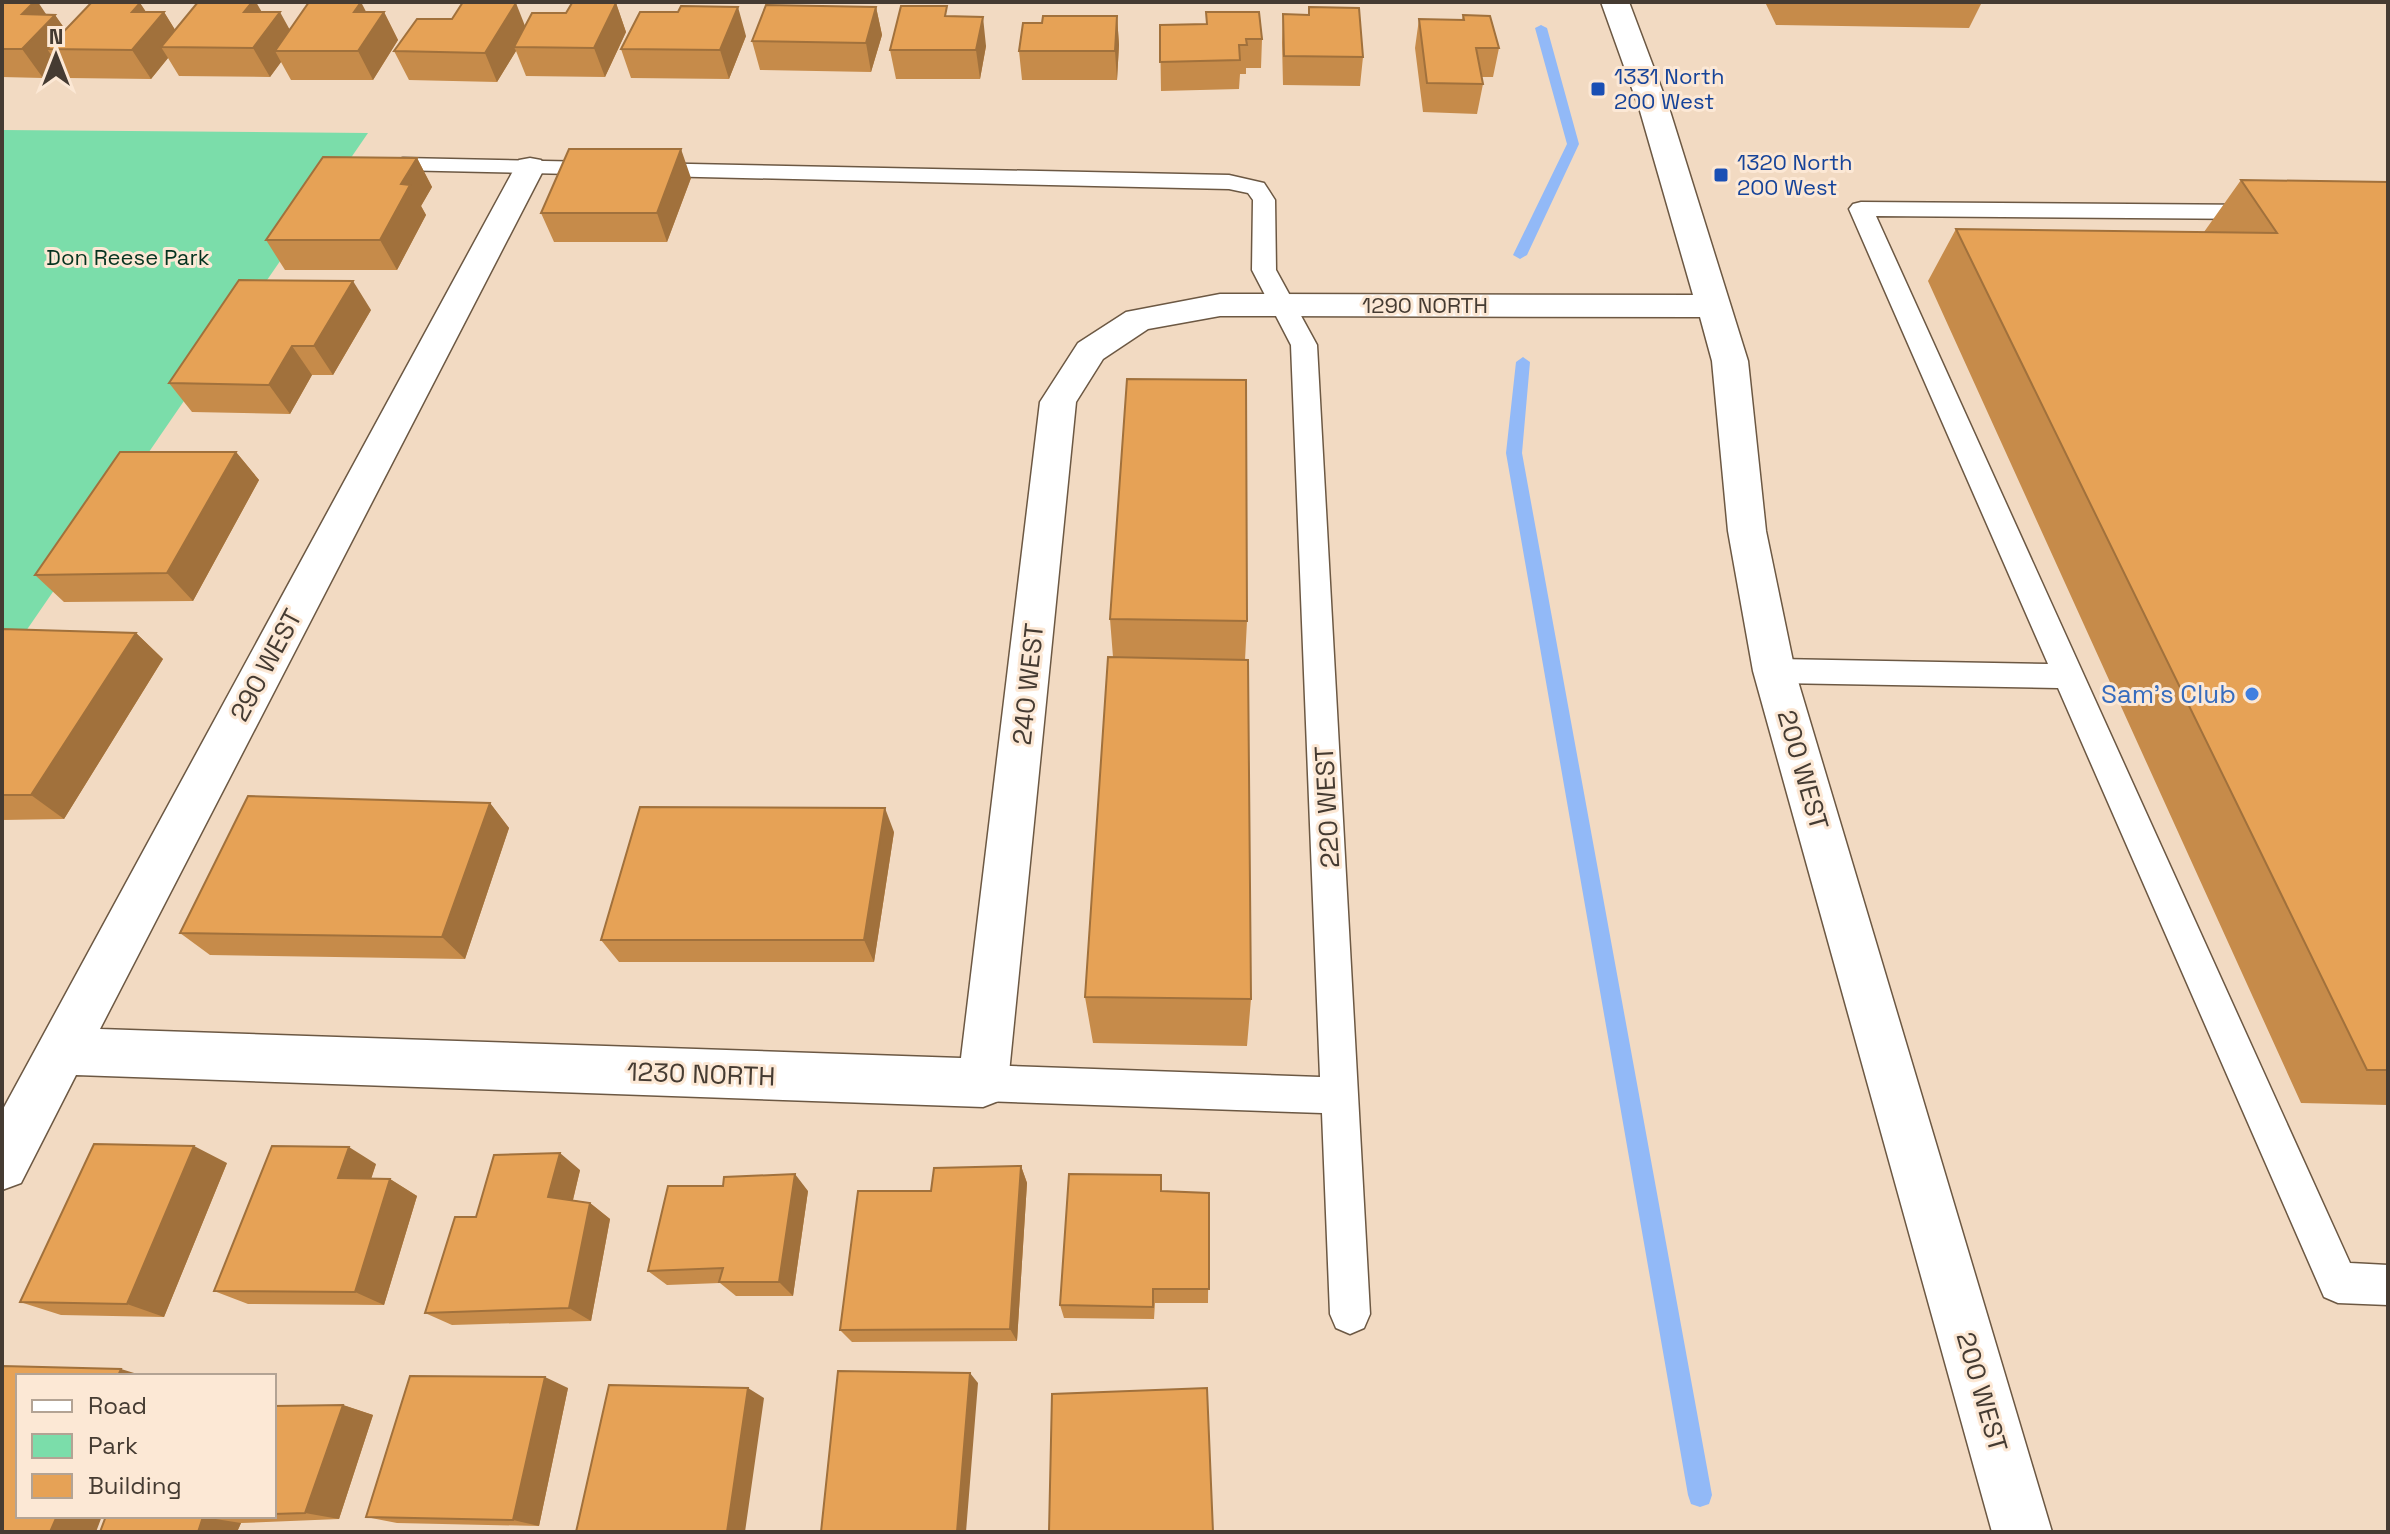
<svg xmlns="http://www.w3.org/2000/svg" width="2390" height="1534" font-family="'Space Grotesk',sans-serif">
  <rect width="100%" height="100%" fill="#f2dac2"/>
  <path fill="#7bddaa" d="M2 130 368 133 2 666Z"/>
  <g fill="none" stroke-linecap="round" stroke-linejoin="round">
    <path fill="#92b9f7" fill-rule="evenodd" d="M1541 25 1547 28 1579 144 1527 255 1520 259 1513 255 1567 144 1535 28Z
      M1523 357 1530 362 1522 453 1712 1495 1709 1504 1700 1507 1691 1504 1688 1495 1506 453 1516 362Z"/>
    <g stroke="#6c5843" stroke-width="3">
      <path id="lane" d="M403 158 1229 175 1264 183 1275 200 1276 270 1317 345 1370 1314 1364 1328 1350 1334 1336 1328 1330 1314 1322 1113 983 1101 970 1096 964 1083 970 1070 983 1065 1320 1077 1291 345 1252 270 1253 200 1248 193 1229 189 395 170 392 165 395 160Z
        M1861 202 2260 205 2268 207 2272 212 2268 217 2260 219 1876 216 2350 1263 2388 1265V1305L2338 1303 2324 1297 2058 688 1774 683 1763 679 1759 671 1763 663 1774 659 2048 664 1849 209 1853 204Z"/>
    </g>
    <g stroke="#6c5843" stroke-width="3">
      <path id="street" d="M1601 2H1629L1670 111 1748 361 1766 531 1795 671 2052 1532H1992L1753 671 1728 531 1712 361 1700 317 1220 316 1148 329 1103 359 1076 402 1008 1083 1001 1100 983 1107 76 1075 21 1183 2 1190V1111L519 160 530 158 541 160 545 167 100 1029 961 1058 1040 402 1078 343 1126 312 1220 294 1693 295 1640 111Z"/>
    </g>
    <use href="#lane" fill="#fff" fill-rule="evenodd"/>
    <use href="#street" fill="#fff" fill-rule="evenodd"/>
  </g>
  <path fill="#c68b4a" d="M2 2 46 14 55 15 65 30 140 3 146 12H164L175 30 261 12 290 29 366 12H384L398 40 373 80H291L281 62 270 77 179 76 168 58 151 79 68 78 57 63 43 78 2 77Z
    M1765 2H1982L1969 28 1776 25Z
    M616 3 626 32 605 77 526 76 516 51 497 82 409 80 394 51 525 26 566 13Z
    M876 7 882 35 871 72 760 70 752 41Z
    M1206 12 1262 39 1261 68H1246V74H1240L1239 89 1161 91 1160 25 1206 24Z
    M1283 14 1363 57 1360 86 1283 85 1282 43Z
    M1463 15 1499 48 1493 77H1481L1483 84 1477 114 1423 112 1415 48 1419 19 1462 20Z
    M949 16 986 46 980 79H896L890 50Z
    M1117 16 1119 45 1117 80H1022L1019 51 1042 23Z
    M746 36 729 79 631 78 621 49Z
    M417 158 432 187 421 206 426 215 397 270H285L266 240Z
    M691 178 667 242H554L541 213Z
    M2241 180 2388 182V1105L2301 1103 1928 281 1956 229 2204 232Z
    M371 310 333 375H312L290 414 192 412 169 383Z
    M236 452 259 480 193 601 64 602 35 575Z
    M1110 619 1247 621 1245 660 1251 999 1247 1046 1093 1043 1085 997 1113 657Z
    M2 629 136 633 163 659 64 819 2 820Z
    M490 803 509 828 465 959 210 955 180 933Z
    M894 832 874 962H619L601 940Z
    M227 1163 164 1317 61 1315 20 1302Z
    M376 1164 371 1179H390L417 1196 384 1305 248 1304 214 1291Z
    M1021 1166 1027 1183 1017 1341 852 1342 840 1330 931 1191Z
    M580 1170 573 1200 590 1203 610 1219 591 1321 452 1325 425 1313 476 1217Z
    M1161 1175 1162 1191 1209 1193 1208 1303H1155L1154 1319 1064 1318 1060 1305Z
    M808 1191 793 1296H736L720 1283 667 1285 648 1271Z
    M568 1388 539 1526 397 1523 366 1517Z
    M343 1405 373 1415 339 1519 241 1523 237 1532H100L106 1516H274V1406Z"/>
  <path fill="#a1713c" d="M34 2H38L50 20 55 15 75 43 47 49 57 63 43 78 22 49V14Z
    M252 2H256L270 26 280 12 296 41 275 51 281 62 270 77 253 48 244 12Z
    M361 2 374 27 384 12 398 40 373 80 358 51 354 12Z
    M140 3 154 24 164 12 182 41 161 47 168 58 151 79 132 50V12Z
    M516 3 527 31 514 47 516 51 497 82 485 53Z
    M616 3 626 32 605 77 594 48Z
    M738 7 746 36 729 79 720 50Z
    M876 7 882 35 871 72 866 43Z
    M1117 16 1119 45 1117 80 1115 51Z
    M983 17 986 46 980 79 976 50Z
    M681 149 691 178 667 242 657 213Z
    M417 158 432 187 421 206 426 215 397 270 380 240 401 184Z
    M353 281 371 310 333 375 314 346Z
    M292 346 312 375 290 414 269 385Z
    M236 452 259 480 193 601 167 573Z
    M136 633 163 659 64 819 31 795Z
    M490 803 509 828 465 959 442 937Z
    M885 808 894 832 874 962 864 940Z
    M194 1146 227 1163 164 1317 127 1304Z
    M349 1147 376 1164 366 1194 338 1178Z
    M560 1153 580 1170 570 1212 548 1197Z
    M1021 1166 1027 1183 1017 1341 1010 1329Z
    M795 1174 808 1191 793 1296 779 1282Z
    M390 1179 417 1196 384 1305 355 1292Z
    M590 1203 610 1219 591 1321 569 1308Z
    M121 1369 144 1376H118Z
    M970 1373 978 1383 966 1532H957Z
    M545 1377 568 1388 539 1526 513 1520Z
    M748 1388 764 1398 745 1532H727Z
    M343 1405 373 1415 339 1519 305 1513Z
    M57 1516H102L96 1532H50Z
    M203 1517 241 1523 237 1532H198Z"/>
  <path fill="#e6a256" stroke="#a1713c" stroke-width="2" d="M2 2H34L22 14 55 15 22 49H2Z
    M198 2H252L244 12H280L253 48 161 47Z
    M309 2H361L354 12H384L358 51H275Z
    M463 2 516 3 485 53 394 51 417 19H452Z
    M91 3H140L132 12H164L132 50 47 49Z
    M572 3H616L594 48 514 47 532 13H566Z
    M766 5 876 7 866 43 752 41Z
    M681 6 738 7 720 50 621 49 640 12H678Z
    M901 6H947L945 16 983 17 976 50H890Z
    M1309 7 1359 8 1363 57 1284 56 1283 14 1309 15Z
    M1206 12H1259L1262 39H1246L1247 45H1239L1240 60 1160 62V25L1207 24Z
    M1463 15 1490 16 1499 48H1476L1483 84 1427 83 1419 19 1464 20Z
    M1043 16H1117L1115 51H1019L1023 23H1042Z
    M569 149H681L657 213H541Z
    M323 157 417 158 401 184 410 185 380 240H266Z
    M2241 180 2388 182V1070H2367L1956 229 2277 233Z
    M239 280 353 281 314 346H292L269 385 169 383Z
    M1127 379 1246 380 1247 621 1110 619Z
    M120 452H236L167 573 35 575Z
    M2 629 136 633 31 795H2Z
    M1108 657 1248 660 1251 999 1085 997Z
    M248 796 490 803 442 937 180 933Z
    M640 807 885 808 864 940H601Z
    M94 1144 194 1146 127 1304 20 1302Z
    M272 1146 349 1147 338 1178 390 1179 355 1292 214 1291Z
    M560 1153 548 1197 590 1203 569 1308 425 1313 455 1217H476L494 1155Z
    M1021 1166 1010 1329 840 1330 858 1191H931L934 1168Z
    M795 1174 779 1282H719L723 1268 648 1271 668 1186H723L724 1177Z
    M1069 1174 1161 1175V1191L1209 1193V1289H1153V1307L1060 1305Z
    M2 1366 121 1369 118 1376H18V1516H57L50 1532H2Z
    M838 1371 970 1373 957 1532H821Z
    M410 1376 545 1377 513 1520 366 1517Z
    M609 1385 748 1388 727 1532H576Z
    M1207 1388 1213 1532H1049L1052 1394Z
    M343 1405 305 1513 274 1514V1406Z
    M106 1516H225L203 1517 198 1532H100Z"/>
  <g fill="#1a4fb4" stroke="#fce8d5" stroke-width="3">
    <rect x="1590" y="81" width="16" height="16" rx="4"/>
    <rect x="1713" y="167" width="16" height="16" rx="4"/>
  </g>
  <circle fill="#3f7fe0" stroke="#fce8d5" stroke-width="3" cx="2252" cy="694" r="8"/>
  <g text-anchor="middle" stroke-width="6" stroke-linejoin="round" paint-order="stroke">
    <g font-size="22" fill="#164399" stroke="#fce8d5" text-anchor="start">
      <text x="1614" y="84">1331 North<tspan x="1614" dy="25">200 West</tspan></text>
      <text x="1737" y="170">1320 North<tspan x="1737" dy="25">200 West</tspan></text>
    </g>
    <g font-size="22" fill="#05331f" stroke="#fce8d5">
      <text x="128" y="265">Don Reese Park</text>
    </g>
    <g font-size="22" fill="#453b32" stroke="#fce8d5">
      <text x="1425" y="313">1290 NORTH</text>
    </g>
    <g font-size="26" fill="#453b32" stroke="#fce8d5">
      <text transform="translate(266 665) rotate(-62)" y="9">290 WEST</text>
      <text transform="translate(1028 684) rotate(-84)" y="9">240 WEST</text>
      <text transform="translate(1803 770) rotate(74)" y="9">200 WEST</text>
      <text transform="translate(1327 807) rotate(-93)" y="9">220 WEST</text>
      <text transform="translate(701 1074) rotate(2)" y="9">1230 NORTH</text>
      <text transform="translate(1982 1392) rotate(74)" y="9">200 WEST</text>
    </g>
    <g font-size="26" fill="#366cbe" stroke="#fce8d5" text-anchor="end">
      <text x="2236" y="703">Sam's Club</text>
    </g>
  </g>
  <rect width="2390" height="1534" fill="none" stroke="#453b32" stroke-width="8"/>
  <rect x="16" y="1374" width="260" height="144" fill="#fce8d5" stroke="#b3a394" stroke-width="2"/>
  <rect x="32" y="1400" width="40" height="12" fill="#ffffff" stroke="#b3a394" stroke-width="2"/>
  <text x="88" y="1414" font-size="24" fill="#453b32">Road</text>
  <rect x="32" y="1434" width="40" height="24" fill="#7bddaa" stroke="#b3a394" stroke-width="2"/>
  <text x="88" y="1454" font-size="24" fill="#453b32">Park</text>
  <rect x="32" y="1474" width="40" height="24" fill="#e6a256" stroke="#b3a394" stroke-width="2"/>
  <text x="88" y="1494" font-size="24" fill="#453b32">Building</text>
  <g transform="translate(56 56)" stroke="#fce8d5" stroke-width="6" paint-order="stroke">
  <path d="M0-6L14 30L0 20L-14 30Z" fill="#453b32"/>
  <text y="-12" font-size="22" font-weight="bold" text-anchor="middle" fill="#453b32">N</text>
  </g>
</svg>
